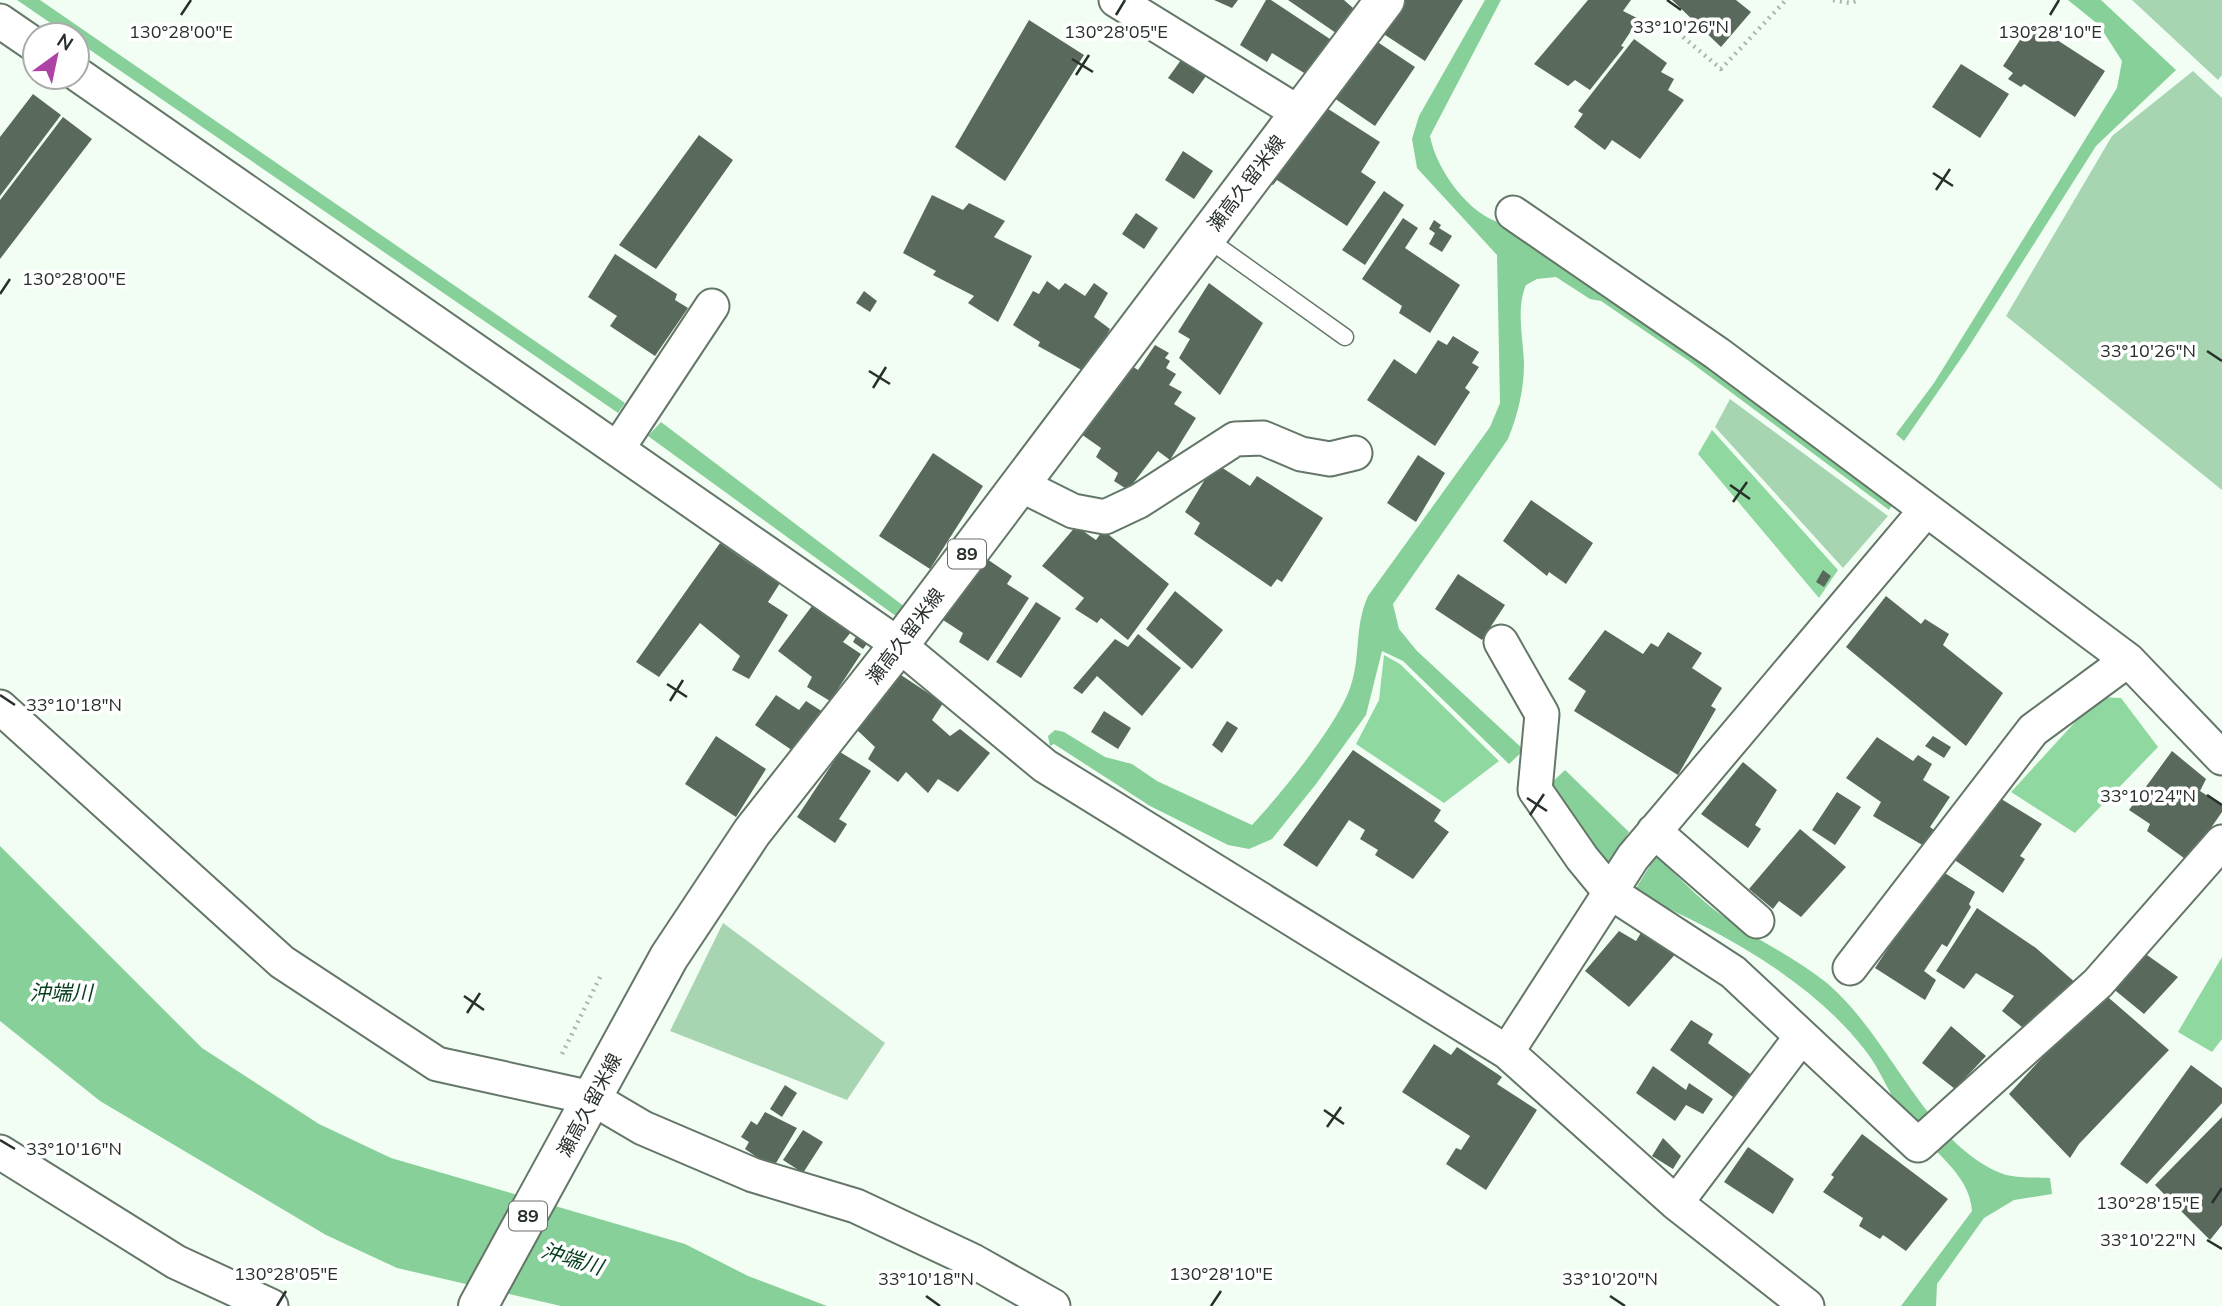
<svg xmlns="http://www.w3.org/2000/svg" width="2222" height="1306" font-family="Mulish,'Noto Sans JP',sans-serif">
  <rect width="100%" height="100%" fill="#f2fef4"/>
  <path fill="#a7d5b1" d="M2132 0H2222V75L2218 80Z
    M2193 71 2222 98V490L2006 316 2112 136Z
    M1730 399 1888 516 1843 568 1715 427Z
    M723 923 885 1043 847 1100 670 1031Z"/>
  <path fill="#8fd8a0" d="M1712 430 1838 570 1819 598 1698 454Z
    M1384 655 1400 664 1499 761 1444 803 1356 744 1379 700Z
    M2098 697 2121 698 2158 747 2075 833 2011 792Z
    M2222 957V1039L2212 1052 2178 1032Z"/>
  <path fill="#87d099" d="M17 0H40L625 403 618 413 77 41V35H68Z
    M1485 0H1501L1430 136C1436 169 1469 216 1504 224L1896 498 1889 510 1689 361 1601 301 1590 299 1556 277 1537 279 1526 285C1516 308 1523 338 1524 363 1524 390 1518 414 1508 439L1393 604 1399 629 1417 651 1524 750 1509 764 1403 661 1382 651 1366 715 1316 784 1272 839 1249 849 1228 845 1150 806 1054 744 1050 746 1048 736 1055 730 1064 732 1105 757 1132 764 1157 781 1252 825C1280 795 1340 722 1351 685 1361 655 1354 627 1368 596L1490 427 1500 403 1497 255 1417 168 1412 139 1419 116Z
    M2068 0H2101L2176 70 2096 146 1966 351 1904 441 1896 434 1934 383 2117 88 2122 61 2099 25Z
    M661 422 905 607 897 616 893 614 648 436Z
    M1565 770 1629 832 1606 868 1547 787Z
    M0 846 202 1048 319 1124 391 1158 685 1244 748 1276 827 1306H561L397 1268 326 1235 100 1101 0 1021Z
    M1656 856C1677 875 1697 897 1720 914 1753 938 1791 955 1823 980 1888 1031 1921 1137 1998 1172 2013 1179 2034 1177 2050 1178L2052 1194 2014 1200 1984 1218 1937 1284 1936 1306H1901L1972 1211C1970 1172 1927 1148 1906 1118 1890 1097 1881 1070 1865 1050 1810 979 1720 931 1639 895L1636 888Z"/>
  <path fill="#596a5c" d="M1214 0H1238L1232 8Z
    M1266 0H1271L1333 41 1309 76 1272 53 1267 62 1240 45Z
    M1288 0H1344L1353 8 1336 33Z
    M1400 0H1463L1425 61 1382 33Z
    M1588 0H1631L1623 11 1639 19 1621 46 1624 47 1590 90 1575 80 1568 86 1534 64Z
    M1672 0H1736L1751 12 1721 47Z
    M1029 20 1084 55 1005 181 955 147Z
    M2031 23 2105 71 2075 117 2024 84 2021 87 2008 79 2013 73 2003 66Z
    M1373 39 1415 67 1375 126 1334 98Z
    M1634 39 1667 63 1661 72 1674 79 1668 90 1684 100 1640 159 1612 140 1605 150 1574 127 1583 114 1578 111Z
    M1181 60 1206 76 1193 94 1168 78Z
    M1961 64 2009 94 1980 138 1932 107Z
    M33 94 61 115 0 196V137Z
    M1322 105 1380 142 1361 172 1376 182 1347 226 1277 180 1273 185 1269 183Z
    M63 117 92 139 0 259V200Z
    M699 135 733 160 656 269 619 245Z
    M1183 151 1213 171 1194 199 1165 180Z
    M1384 191 1404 205 1365 265 1342 250Z
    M932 195 963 210 969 203 1005 221 994 237 1032 256 998 322 968 303 974 296 933 275 936 271 903 253Z
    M1136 213 1158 228 1144 249 1122 234Z
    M1403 218 1418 228 1405 248 1460 285 1430 333 1399 313 1402 306 1362 279Z
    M1434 220 1441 225 1439 228 1452 236 1442 252 1429 244 1435 233 1429 229Z
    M615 254 677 294 675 300 688 308 655 356 610 326 617 316 588 297Z
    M1047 281 1059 290 1065 283 1085 296 1094 283 1108 293 1094 317 1110 329 1087 373 1038 346 1040 342 1013 325 1033 291 1039 294Z
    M1209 283 1263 323 1220 395 1179 358 1190 339 1178 332Z
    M864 291 877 301 870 312 856 303Z
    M1453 336 1479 352 1472 363 1479 367 1465 388 1470 392 1435 446 1367 400 1394 359 1416 374 1438 340 1447 345Z
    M1155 345 1169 353 1165 358 1170 361 1166 368 1176 374 1169 385 1182 392 1174 404 1196 418 1170 460 1158 451 1128 490 1114 481 1118 473 1096 457 1101 448 1081 434 1130 365 1138 370Z
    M933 453 983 486 930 569 879 536Z
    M1418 455 1445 473 1416 522 1387 503Z
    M1215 463 1250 486 1257 476 1323 518 1282 582 1277 579 1271 587 1194 534 1200 523 1185 512Z
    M1531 500 1593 543 1566 584 1549 572 1547 576 1503 541Z
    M1076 526 1096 540 1103 530 1169 584 1128 640 1101 618 1097 623 1075 609 1084 598 1042 566Z
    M720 543 753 566 755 562 782 580 768 602 788 615 749 679 732 670 740 656 700 623 659 677 636 662Z
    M984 557 1012 576 1007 584 1029 598 988 661 959 642 963 633 943 620Z
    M1823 570 1831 576 1824 587 1816 582Z
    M1458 574 1505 605 1482 640 1435 609Z
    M1175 591 1223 630 1192 669 1146 629Z
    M1886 596 1921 624 1925 619 1949 634 1943 645 2003 693 1966 746 1846 647Z
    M1036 602 1061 618 1021 678 996 662Z
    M812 606 851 632 843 642 861 654 830 701 807 687 812 677 778 651Z
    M1605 630 1643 654 1651 643 1658 647 1668 632 1702 653 1692 668 1722 688 1711 706 1716 709 1678 775 1574 711 1586 691 1568 679Z
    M858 633 870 640 863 649 853 642Z
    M1138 634 1181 668 1142 716 1097 676 1082 694 1073 688 1115 639 1128 647Z
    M895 671 943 703 932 720 950 736 960 729 990 753 958 792 938 779 928 793 906 772 898 782 868 759 875 747 857 730Z
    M776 695 799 710 806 701 823 712 796 753 755 725Z
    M1104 711 1131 728 1118 749 1091 732Z
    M1227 721 1238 728 1222 753 1212 745Z
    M716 736 766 769 736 817 685 784Z
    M1933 736 1951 747 1944 758 1925 746Z
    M1877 737 1913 761 1918 755 1932 764 1923 780 1950 797 1930 827 1934 830 1924 846 1873 816 1881 802 1846 778Z
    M1353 750 1441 810 1434 821 1449 832 1413 879 1375 855 1378 850 1360 839 1365 830 1349 820 1317 867 1283 845Z
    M2172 751 2206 779 2200 791 2222 805V812L2188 861 2147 831 2150 824 2129 810Z
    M840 752 871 771 839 819 847 824 835 843 797 817Z
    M1743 762 1777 790 1755 825 1761 829 1748 848 1701 814Z
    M1837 792 1861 807 1835 845 1812 830Z
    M1998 797 2042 824 2020 856 2025 859 2003 893 1953 859Z
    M1800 829 1846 867 1801 917 1779 901 1773 909 1749 889Z
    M1940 870 1975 892 1969 904 1971 907 1947 947 1942 944 1924 971 1936 980 1925 1000 1875 968Z
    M1977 908 2036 948 2077 984 2027 1031 2002 1011 2014 996 1976 973 1964 989 1936 971Z
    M1645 926 1678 951 1629 1007 1585 971 1619 931 1636 941Z
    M2140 950 2178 977 2144 1014 2111 987Z
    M2102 992 2169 1050 2079 1144 2070 1158 2009 1094Z
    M1691 1020 1713 1034 1708 1043 1753 1076 1737 1100 1670 1050Z
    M1951 1026 1986 1056 1955 1089 1922 1063Z
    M1434 1044 1451 1055 1457 1047 1502 1077 1497 1084 1537 1110 1486 1190 1446 1164 1456 1148 1461 1150 1470 1136 1402 1092Z
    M2191 1065 2222 1088V1103L2147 1184 2120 1164Z
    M1653 1066 1686 1090 1689 1083 1713 1099 1703 1114 1686 1105 1675 1121 1636 1093Z
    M785 1085 797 1093 782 1117 770 1109Z
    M765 1112 797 1128 773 1168 745 1149 749 1142 741 1137 751 1121 757 1125Z
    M2222 1117V1225L2210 1240 2155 1185Z
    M803 1130 823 1142 803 1173 783 1160Z
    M1862 1134 1948 1199 1906 1251 1883 1235 1880 1239 1859 1226 1863 1218 1823 1192 1834 1177 1831 1175Z
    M1663 1138 1681 1156 1673 1169 1652 1156Z
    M1748 1147 1794 1179 1773 1214 1724 1182Z"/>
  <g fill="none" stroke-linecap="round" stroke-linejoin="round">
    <g stroke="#647668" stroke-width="19">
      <path id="service" d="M1205 237 1345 337"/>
    </g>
    <g stroke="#647668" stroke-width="37">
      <path id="minor" d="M1116 0 1299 113
        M0 21 35 45
        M77 74 899 645 1045 766 1507 1052 1676 1203 1807 1306
        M1513 213 1718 354 2128 660 2222 758
        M618 448 712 306
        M1019 484 1073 511 1105 517 1139 501 1235 439 1263 438 1301 454 1330 459 1355 453
        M1501 642 1542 714 1535 790 1582 858 1610 892 1733 972 1918 1145 2098 983 2222 842
        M0 707 282 962 437 1064 592 1098 643 1128 753 1175 856 1206 973 1261 1053 1306
        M1654 831 1757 921
        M1850 968 2033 730 2128 660
        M1507 1052 1633 857 1926 510
        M0 1152 176 1262 271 1306
        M1676 1203 1801 1037"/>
    </g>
    <g stroke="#647668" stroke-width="42">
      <path id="primary" d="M478 1306 669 957 752 832 899 645 1385 0"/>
    </g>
    <path stroke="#acb7ae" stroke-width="4.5" stroke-dasharray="2 5" stroke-linecap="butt" d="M1833 0 1850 3 1859 0
      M1683 37 1721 69 1786 0
      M562 1054 602 973"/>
    <use href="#service" stroke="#fff" stroke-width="16"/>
    <use href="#minor" stroke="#fff" stroke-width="33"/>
    <use href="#primary" stroke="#fff" stroke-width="38"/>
  </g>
  <path fill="none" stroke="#28302a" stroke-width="2.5" d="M1667 0 1681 10M181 15 191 0M1116 15 1125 0M2050 15 2059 0M1072 59 1093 72M1076 75 1089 55M1933 173 1953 186M1936 190 1950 169M0 294 10 279M2207 351 2222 361M869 371 890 384M873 388 886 367M1730 485 1750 499M1733 502 1747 482M667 684 687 697M0 695 15 705M670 701 683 680M2207 795 2222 805M1527 798 1547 811M1530 815 1544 794M464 996 484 1010M467 1013 480 993M1324 1110 1344 1124M1327 1127 1341 1107M0 1140 15 1149M2212 1203 2222 1188M2207 1240 2222 1249M926 1296 940 1306M1610 1296 1625 1306M277 1306 286 1291M1211 1306 1221 1291"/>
  <g text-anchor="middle" stroke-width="7" stroke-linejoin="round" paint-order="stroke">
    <g fill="#fff" stroke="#686e6a" stroke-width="2">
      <rect x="948" y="539.5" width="38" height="29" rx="5"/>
      <rect x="509" y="1201.5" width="38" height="29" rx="5"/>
    </g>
    <g font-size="18" font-weight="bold" fill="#28302a">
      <text x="967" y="560">89</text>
      <text x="528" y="1222">89</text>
    </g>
    <g font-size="19" fill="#28302a" stroke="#fff">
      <text transform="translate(1246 183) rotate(-53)" y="7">瀬高久留米線</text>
      <text transform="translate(905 636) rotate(-53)" y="7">瀬高久留米線</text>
      <text transform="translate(589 1105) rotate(-62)" y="7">瀬高久留米線</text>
    </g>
    <g font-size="21" font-style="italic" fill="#043e1c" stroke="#fff">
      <text x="61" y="1000">沖端川</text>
      <text transform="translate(572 1259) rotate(17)" y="7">沖端川</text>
    </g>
  </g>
  <g font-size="18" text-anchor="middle" fill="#28302a" stroke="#fff" stroke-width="7" stroke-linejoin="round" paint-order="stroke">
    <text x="1681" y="33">33°10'26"N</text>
    <text x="181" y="38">130°28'00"E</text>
    <text x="1116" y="38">130°28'05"E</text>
    <text x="2050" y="38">130°28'10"E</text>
    <text x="74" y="285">130°28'00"E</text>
    <text x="2148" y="357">33°10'26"N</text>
    <text x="74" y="711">33°10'18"N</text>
    <text x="2148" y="802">33°10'24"N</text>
    <text x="74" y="1155">33°10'16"N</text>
    <text x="2148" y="1209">130°28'15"E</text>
    <text x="2148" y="1246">33°10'22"N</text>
    <text x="286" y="1280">130°28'05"E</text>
    <text x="1221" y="1280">130°28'10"E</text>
    <text x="926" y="1285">33°10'18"N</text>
    <text x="1610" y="1285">33°10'20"N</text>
  </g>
  <g transform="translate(56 56) rotate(33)"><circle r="33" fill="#ffffff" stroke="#a9acaa" stroke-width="2"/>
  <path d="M0-5L12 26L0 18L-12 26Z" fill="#ad43a4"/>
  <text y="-10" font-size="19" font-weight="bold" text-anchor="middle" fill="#28302a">N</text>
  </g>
</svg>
